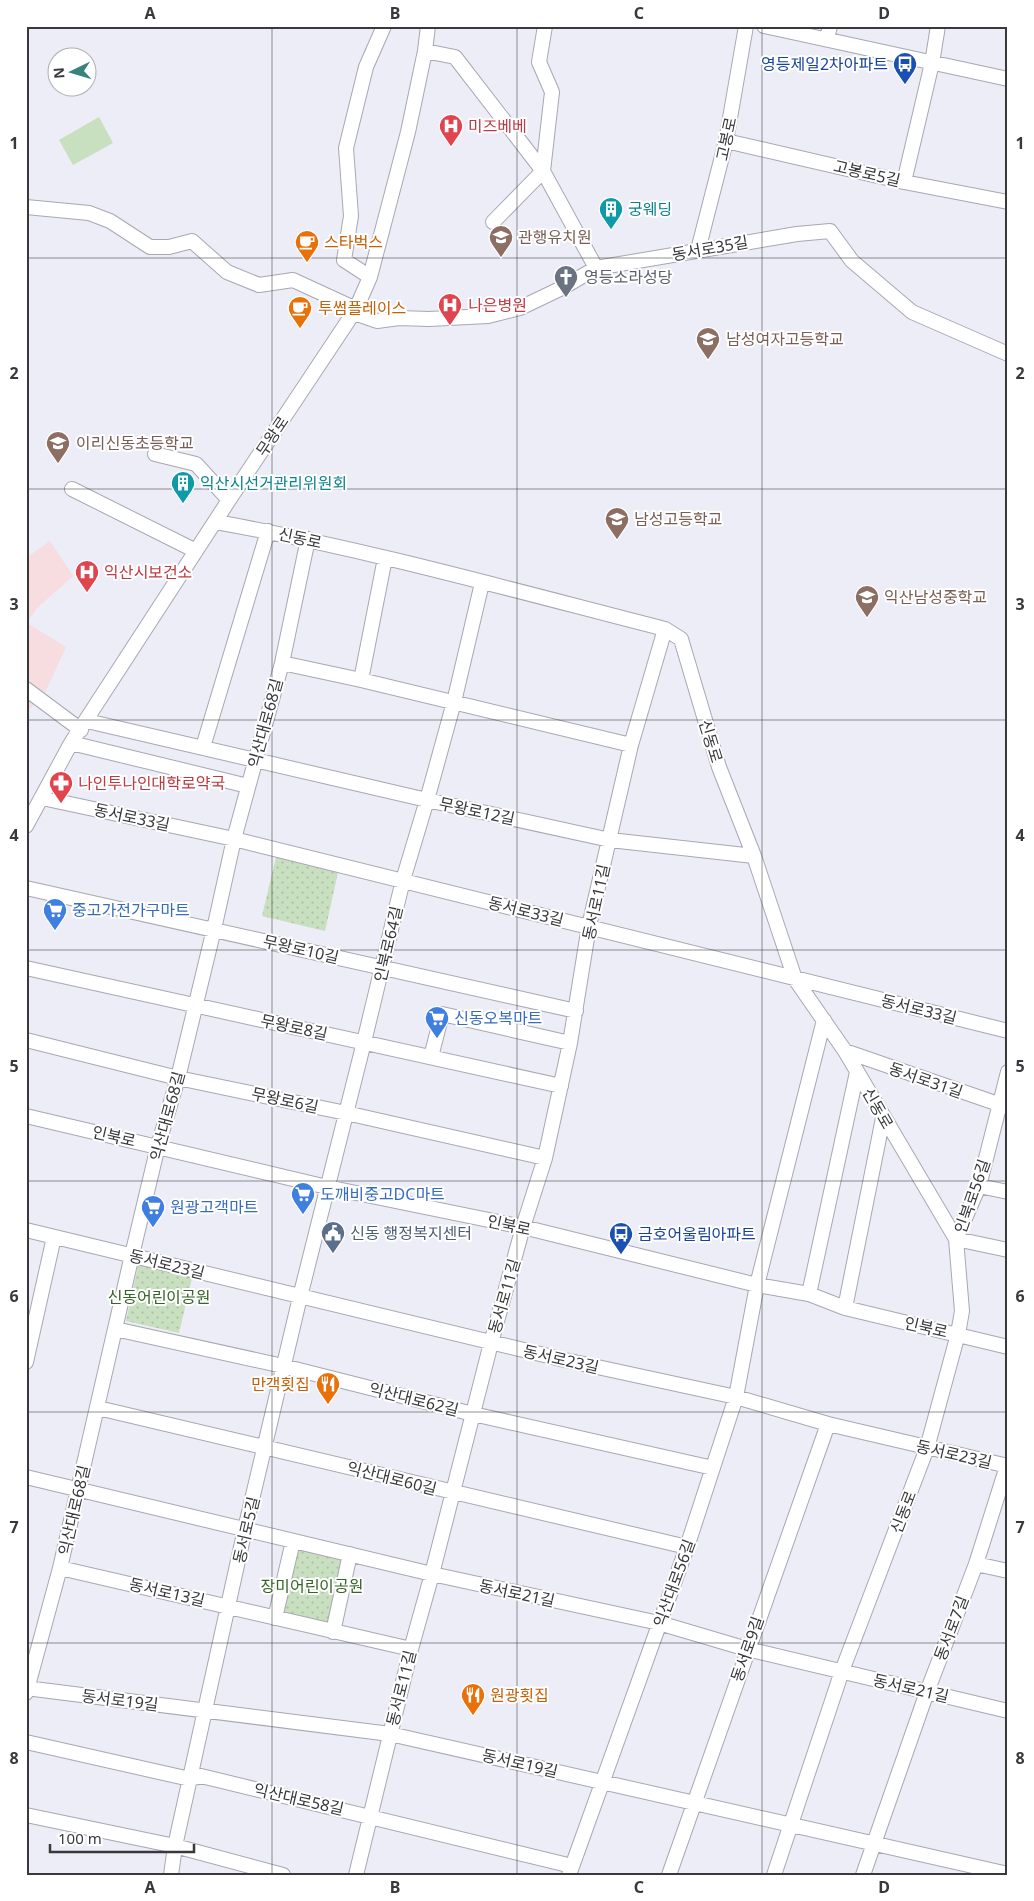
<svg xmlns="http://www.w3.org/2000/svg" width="1034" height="1901" font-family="'Noto Sans','Noto Sans KR',sans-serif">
  <defs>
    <pattern id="park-dots" width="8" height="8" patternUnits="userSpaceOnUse" patternTransform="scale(1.25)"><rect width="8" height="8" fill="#c8dfc0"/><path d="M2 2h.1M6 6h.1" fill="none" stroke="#adc0a6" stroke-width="1.8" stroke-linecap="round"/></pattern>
  </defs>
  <rect width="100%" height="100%" fill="#ecedf7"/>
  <path fill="#f7dce0" d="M50 541 73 576 37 608 27 623 66 647 42 699 26 711V558Z"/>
  <path fill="url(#park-dots)" d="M277 853 339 868 325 931 262 916Z
    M139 1262 193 1274 179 1333 126 1321Z
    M295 1545 346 1557 330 1627 278 1615Z"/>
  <path fill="#c8dfc0" d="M99 117 113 143 73 165 59 140Z"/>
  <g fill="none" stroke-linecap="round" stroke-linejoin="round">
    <g stroke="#a7a8b2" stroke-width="16">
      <path id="minor" d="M764 26 1008 79
        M827 39 830 26
        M425 51 455 57 543 171 596 268
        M726 141 904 182 1008 202
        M904 182 932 63 938 26
        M26 207 89 213 110 221 150 247H169L192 241 227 272 259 285 293 280 356 309
        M493 222 543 171 552 92 539 62 545 26
        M698 250 726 141 746 26
        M370 277 344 260 351 216 346 148 366 67 384 26
        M354 313 377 321 399 318 429 319 488 316 520 308 562 288 596 268 797 234 830 231 852 261 912 312 1008 354
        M155 454 196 464 229 500
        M72 489 196 551
        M216 522C367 549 516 591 665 629L681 639 719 767 754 856 795 979 845 1051 956 1239 962 1311 958 1334 927 1448 842 1671 774 1875
        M282 663 361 680 631 745
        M361 680 385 558
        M26 689 81 730
        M87 721 427 800 610 840 754 856
        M71 743 248 786
        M203 747 268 531
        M42 798 234 839 1008 1031
        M26 826 71 743 229 500 356 309 370 277 408 132 425 51 428 26
        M26 888 576 1011
        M26 968 561 1086
        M26 1040 178 1078 346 1113 545 1158
        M845 1051 1007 1107
        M431 1057 442 1014 570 1043
        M1008 1072 979 1186 956 1239 1008 1250
        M26 1116 327 1187 523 1227 757 1285 809 1294 845 1308 1008 1347
        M979 1186 1008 1192
        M26 1230 565 1360 736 1397 828 1424 1008 1466
        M809 1294 857 1072
        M845 1308 883 1118
        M115 1329 283 1366 473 1414 713 1468
        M26 1362 54 1237
        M98 1408 687 1547
        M26 1477 432 1574 659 1623 747 1649 1008 1711
        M976 1564 1008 1571
        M60 1568 411 1649
        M275 1618 293 1541
        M333 1632 350 1554
        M26 1688 390 1734 1008 1874
        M26 1693 60 1568 132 1255 158 1146 178 1078 214 929 234 839 282 663 308 539
        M26 1742 190 1779 201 1776 572 1866
        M26 1815 175 1846 283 1875
        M171 1875 175 1846 245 1529 300 1297 364 1042 403 880 427 800 454 702 482 583
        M356 1875 411 1649 432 1574 491 1343 523 1227 545 1158 570 1043 589 926 631 745 665 629
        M569 1875 687 1547 736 1397 757 1285 824 1020
        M669 1875 828 1424
        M863 1875 927 1692 976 1564 1007 1466"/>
    </g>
    <use href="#minor" stroke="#fff" stroke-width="14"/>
  </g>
  <path fill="none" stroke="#39393d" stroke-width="1" stroke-opacity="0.55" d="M272 26V1875M517 26V1875M762 26V1875M26 258H1008M26 489H1008M26 720H1008M26 950H1008M26 1181H1008M26 1412H1008M26 1643H1008"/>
  <defs>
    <g id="bus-pin" transform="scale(1.25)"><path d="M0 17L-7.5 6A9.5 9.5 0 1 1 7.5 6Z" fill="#1a4fb4" stroke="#fff"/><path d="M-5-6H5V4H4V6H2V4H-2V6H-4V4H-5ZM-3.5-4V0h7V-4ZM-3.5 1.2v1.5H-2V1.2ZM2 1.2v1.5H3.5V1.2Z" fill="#fff"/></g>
    <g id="hospital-pin" transform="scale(1.25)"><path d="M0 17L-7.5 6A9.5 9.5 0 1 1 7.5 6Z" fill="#e0444e" stroke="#fff"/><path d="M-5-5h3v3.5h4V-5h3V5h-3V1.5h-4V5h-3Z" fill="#fff"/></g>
    <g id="building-pin" transform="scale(1.25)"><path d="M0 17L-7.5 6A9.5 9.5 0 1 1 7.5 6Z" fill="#0f9aa8" stroke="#fff"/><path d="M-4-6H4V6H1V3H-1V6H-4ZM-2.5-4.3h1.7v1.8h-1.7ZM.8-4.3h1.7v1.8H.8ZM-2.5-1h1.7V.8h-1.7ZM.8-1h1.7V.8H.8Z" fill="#fff"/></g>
    <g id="school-pin" transform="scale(1.25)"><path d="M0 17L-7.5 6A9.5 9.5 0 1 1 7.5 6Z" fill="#8d6e63" stroke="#fff"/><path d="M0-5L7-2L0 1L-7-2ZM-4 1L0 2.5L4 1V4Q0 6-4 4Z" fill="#fff"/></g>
    <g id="cafe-pin" transform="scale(1.25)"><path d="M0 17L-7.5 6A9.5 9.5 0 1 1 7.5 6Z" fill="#e8710a" stroke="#fff"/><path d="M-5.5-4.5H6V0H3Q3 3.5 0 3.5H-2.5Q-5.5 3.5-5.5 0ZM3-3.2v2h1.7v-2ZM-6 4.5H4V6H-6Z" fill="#fff"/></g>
    <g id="church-pin" transform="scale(1.25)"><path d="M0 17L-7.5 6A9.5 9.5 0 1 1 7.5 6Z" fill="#6b7280" stroke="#fff"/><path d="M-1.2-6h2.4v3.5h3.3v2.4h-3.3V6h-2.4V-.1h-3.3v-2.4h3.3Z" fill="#fff"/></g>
    <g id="pharmacy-pin" transform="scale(1.25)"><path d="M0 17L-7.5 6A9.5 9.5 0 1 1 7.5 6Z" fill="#e0444e" stroke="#fff"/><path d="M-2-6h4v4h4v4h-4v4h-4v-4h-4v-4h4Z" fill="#fff"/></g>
    <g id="supermarket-pin" transform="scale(1.25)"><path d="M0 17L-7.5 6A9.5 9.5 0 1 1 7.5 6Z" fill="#3f7fe0" stroke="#fff"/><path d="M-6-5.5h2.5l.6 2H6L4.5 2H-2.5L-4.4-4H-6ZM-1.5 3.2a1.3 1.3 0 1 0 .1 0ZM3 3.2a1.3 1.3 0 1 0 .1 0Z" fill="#fff"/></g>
    <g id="civic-pin" transform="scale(1.25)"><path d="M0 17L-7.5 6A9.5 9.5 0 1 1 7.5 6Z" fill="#5c6f8a" stroke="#fff"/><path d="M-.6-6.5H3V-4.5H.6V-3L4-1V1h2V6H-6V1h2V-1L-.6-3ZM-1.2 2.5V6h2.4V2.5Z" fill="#fff"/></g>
    <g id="restaurant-pin" transform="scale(1.25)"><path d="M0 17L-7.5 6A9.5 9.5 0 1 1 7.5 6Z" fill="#e8710a" stroke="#fff"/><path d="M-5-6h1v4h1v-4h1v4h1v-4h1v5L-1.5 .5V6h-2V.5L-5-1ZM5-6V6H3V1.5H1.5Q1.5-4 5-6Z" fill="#fff"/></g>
  </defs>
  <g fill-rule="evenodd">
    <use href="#bus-pin" x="905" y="64"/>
    <use href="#hospital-pin" x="451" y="126"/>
    <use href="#building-pin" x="611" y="209"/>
    <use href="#school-pin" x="501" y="237"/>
    <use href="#cafe-pin" x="307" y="242"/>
    <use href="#church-pin" x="566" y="277"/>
    <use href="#hospital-pin" x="450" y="305"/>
    <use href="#cafe-pin" x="300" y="308"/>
    <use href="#school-pin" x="708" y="339"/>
    <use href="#school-pin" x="58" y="443"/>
    <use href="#building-pin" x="183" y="483"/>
    <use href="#school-pin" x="617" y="519"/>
    <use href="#hospital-pin" x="87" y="572"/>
    <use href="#school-pin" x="867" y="597"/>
    <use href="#pharmacy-pin" x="61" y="783"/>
    <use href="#supermarket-pin" x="55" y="910"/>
    <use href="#supermarket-pin" x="437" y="1018"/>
    <use href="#supermarket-pin" x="303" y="1194"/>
    <use href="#supermarket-pin" x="153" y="1207"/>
    <use href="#civic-pin" x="333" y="1233"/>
    <use href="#bus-pin" x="621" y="1234"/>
    <use href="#restaurant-pin" x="328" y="1384"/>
    <use href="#restaurant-pin" x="473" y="1695"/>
  </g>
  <g text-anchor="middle" stroke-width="4" stroke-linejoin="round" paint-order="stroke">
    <g font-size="16" fill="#164399" stroke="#fff" text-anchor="end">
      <text x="888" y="70">영등제일2차아파트</text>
      <text x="638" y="1240" text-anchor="start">금호어울림아파트</text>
    </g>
    <g font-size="16" fill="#be3a42" stroke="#fff" text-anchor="start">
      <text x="468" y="132">미즈베베</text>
      <text x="468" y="311">나은병원</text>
      <text x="104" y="578">익산시보건소</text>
      <text x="78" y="789">나인투나인대학로약국</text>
    </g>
    <g font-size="16" fill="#39393d" stroke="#fff">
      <text transform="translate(726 139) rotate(-78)" y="6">고봉로</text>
      <text transform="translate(867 173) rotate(13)" y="6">고봉로5길</text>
      <text transform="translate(710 248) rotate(-10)" y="6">동서로35길</text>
      <text transform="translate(272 436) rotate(-56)" y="6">무왕로</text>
      <text transform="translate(300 538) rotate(12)" y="6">신동로</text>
      <text transform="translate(265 723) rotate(-75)" y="6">익산대로68길</text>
      <text transform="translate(711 741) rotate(73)" y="6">신동로</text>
      <text transform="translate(477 811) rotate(12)" y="6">무왕로12길</text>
      <text transform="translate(132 817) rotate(12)" y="6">동서로33길</text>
      <text transform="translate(596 902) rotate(-78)" y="6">동서로11길</text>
      <text transform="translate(526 911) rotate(14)" y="6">동서로33길</text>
      <text transform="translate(388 944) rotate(-77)" y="6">인북로64길</text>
      <text transform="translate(301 949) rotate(13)" y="6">무왕로10길</text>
      <text transform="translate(919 1009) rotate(14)" y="6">동서로33길</text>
      <text transform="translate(294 1027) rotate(12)" y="6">무왕로8길</text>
      <text transform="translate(926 1080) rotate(19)" y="6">동서로31길</text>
      <text transform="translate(285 1100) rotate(12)" y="6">무왕로6길</text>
      <text transform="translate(878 1108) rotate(60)" y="6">신동로</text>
      <text transform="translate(167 1116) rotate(-75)" y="6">익산대로68길</text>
      <text transform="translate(114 1136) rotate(13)" y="6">인북로</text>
      <text transform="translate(972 1196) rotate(-71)" y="6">인북로56길</text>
      <text transform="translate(509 1225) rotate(12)" y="6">인북로</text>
      <text transform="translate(167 1264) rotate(14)" y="6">동서로23길</text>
      <text transform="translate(504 1296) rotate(-74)" y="6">동서로11길</text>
      <text transform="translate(926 1327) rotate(13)" y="6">인북로</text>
      <text transform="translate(561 1359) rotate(13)" y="6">동서로23길</text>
      <text transform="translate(414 1399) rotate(14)" y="6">익산대로62길</text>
      <text transform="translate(954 1454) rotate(13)" y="6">동서로23길</text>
      <text transform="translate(392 1478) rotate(14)" y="6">익산대로60길</text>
      <text transform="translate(74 1510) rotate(-77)" y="6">익산대로68길</text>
      <text transform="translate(903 1512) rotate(-69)" y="6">신동로</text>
      <text transform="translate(246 1530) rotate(-77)" y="6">동서로5길</text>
      <text transform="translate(674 1583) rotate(-70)" y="6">익산대로56길</text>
      <text transform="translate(167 1592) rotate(13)" y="6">동서로13길</text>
      <text transform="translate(517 1593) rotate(12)" y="6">동서로21길</text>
      <text transform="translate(951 1628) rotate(-69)" y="6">동서로7길</text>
      <text transform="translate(747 1649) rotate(-71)" y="6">동서로9길</text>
      <text transform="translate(401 1688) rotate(-76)" y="6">동서로11길</text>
      <text transform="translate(911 1688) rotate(13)" y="6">동서로21길</text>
      <text transform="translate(120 1700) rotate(7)" y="6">동서로19길</text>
      <text transform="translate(520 1763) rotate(13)" y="6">동서로19길</text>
      <text transform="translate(299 1799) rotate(13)" y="6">익산대로58길</text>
    </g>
    <g font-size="16" fill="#0d838f" stroke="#fff" text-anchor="start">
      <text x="628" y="215">궁웨딩</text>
      <text x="200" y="489">익산시선거관리위원회</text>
    </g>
    <g font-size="16" fill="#785e54" stroke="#fff" text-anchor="start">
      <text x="518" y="243">관행유치원</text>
      <text x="726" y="345">남성여자고등학교</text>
      <text x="76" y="449">이리신동초등학교</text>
      <text x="634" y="525">남성고등학교</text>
      <text x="884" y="603">익산남성중학교</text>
    </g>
    <g font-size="16" fill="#c56008" stroke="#fff" text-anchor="start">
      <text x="324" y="248">스타벅스</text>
      <text x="318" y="314">투썸플레이스</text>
      <text x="310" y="1390" text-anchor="end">만객횟집</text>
      <text x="490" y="1701">원광횟집</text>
    </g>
    <g font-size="16" fill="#5b616d" stroke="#fff" text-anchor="start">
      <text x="584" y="283">영등소라성당</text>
    </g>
    <g font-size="16" fill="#366cbe" stroke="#fff" text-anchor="start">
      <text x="72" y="916">중고가전가구마트</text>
      <text x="454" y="1024">신동오복마트</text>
      <text x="320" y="1200">도깨비중고DC마트</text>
      <text x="170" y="1213">원광고객마트</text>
    </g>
    <g font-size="16" fill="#4e5e75" stroke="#fff" text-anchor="start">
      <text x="350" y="1239">신동 행정복지센터</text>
    </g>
    <g font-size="16" fill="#366326" stroke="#fff">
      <text x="159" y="1303">신동어린이공원</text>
      <text x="312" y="1592">장미어린이공원</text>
    </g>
  </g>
  <rect width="1034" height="1901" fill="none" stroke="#ffffff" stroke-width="55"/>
  <g transform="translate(72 72) rotate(265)"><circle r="24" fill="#ffffff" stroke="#b0b0b1"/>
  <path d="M0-4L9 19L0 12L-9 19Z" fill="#3a827c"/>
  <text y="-8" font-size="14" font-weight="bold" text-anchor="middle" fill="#39393d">N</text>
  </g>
  <path d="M50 1844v8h144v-8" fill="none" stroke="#39393d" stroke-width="2.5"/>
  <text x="58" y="1844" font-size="15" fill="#39393d" stroke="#ffffff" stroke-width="4" paint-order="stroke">100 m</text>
  <rect x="28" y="28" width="978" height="1846" fill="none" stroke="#39393d" stroke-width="2"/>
  <g font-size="16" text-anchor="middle" font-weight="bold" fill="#39393d">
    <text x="150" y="19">A</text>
    <text x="395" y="19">B</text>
    <text x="639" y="19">C</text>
    <text x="884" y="19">D</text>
    <text x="14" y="149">1</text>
    <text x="1020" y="149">1</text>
    <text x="14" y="379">2</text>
    <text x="1020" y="379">2</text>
    <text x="14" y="610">3</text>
    <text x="1020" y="610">3</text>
    <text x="14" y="841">4</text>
    <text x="1020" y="841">4</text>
    <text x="14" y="1072">5</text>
    <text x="1020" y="1072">5</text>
    <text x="14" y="1302">6</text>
    <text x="1020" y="1302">6</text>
    <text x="14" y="1533">7</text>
    <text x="1020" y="1533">7</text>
    <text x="14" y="1764">8</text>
    <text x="1020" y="1764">8</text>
    <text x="150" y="1893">A</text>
    <text x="395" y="1893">B</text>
    <text x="639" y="1893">C</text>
    <text x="884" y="1893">D</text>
  </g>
</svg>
